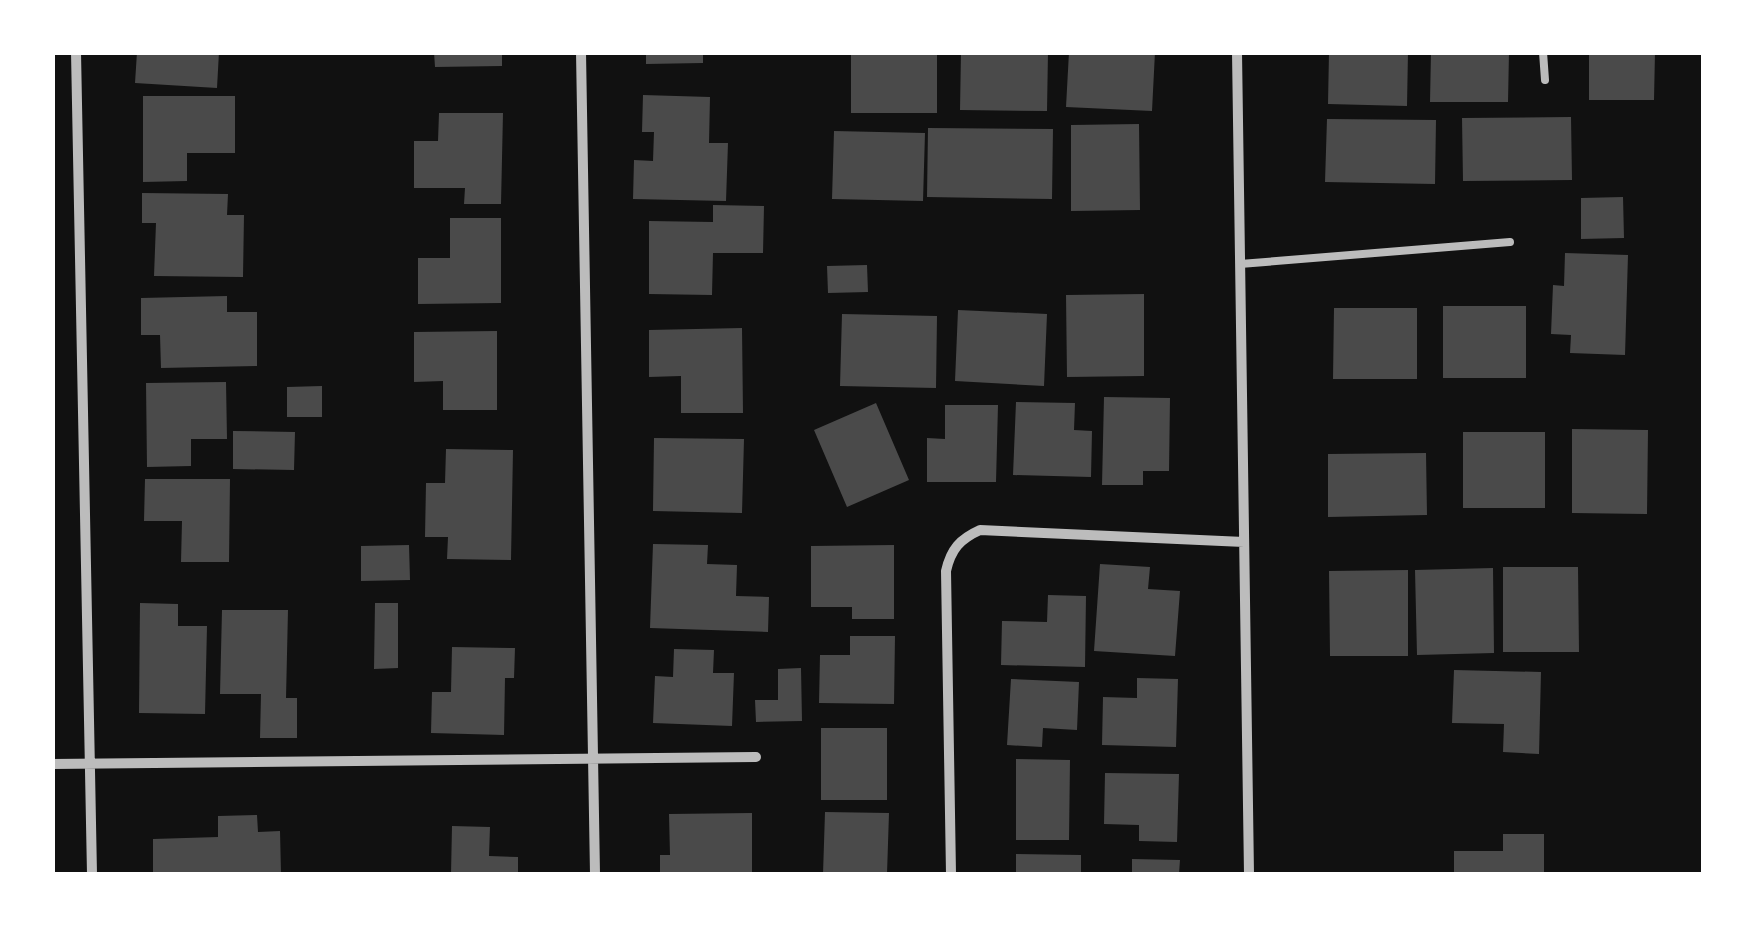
<svg xmlns="http://www.w3.org/2000/svg" width="1756" height="927" font-family="Manrope,sans-serif">
  <rect width="100%" height="100%" fill="#111"/>
  <path fill="#4a4a4a" d="M137 52H219L217 88 135 83Z
    M434 52H502V66L435 67Z
    M646 52H703V63L646 64Z
    M961 52H1048L1047 111 960 110Z
    M1069 52H1155L1152 111 1066 107Z
    M1329 52H1408L1407 106 1328 104Z
    M1431 52H1509L1508 102H1430Z
    M1589 52H1655L1654 100H1589Z
    M851 54H937V113H851Z
    M643 95 710 97 709 143H728L726 201 633 199 634 160 653 161 654 132H642Z
    M143 96H235V153H187V181L143 182Z
    M439 113H503L501 204H464L465 188H414V141H438Z
    M1571 117 1572 180 1463 181 1462 118Z
    M1327 119 1436 120 1435 184 1325 182Z
    M1139 124 1140 210 1071 211V125Z
    M928 128 1053 129 1052 199 927 197Z
    M834 131 925 133 923 201 832 199Z
    M142 193 228 194 227 215H244L243 277 154 276 156 223H142Z
    M1623 197 1624 238 1581 239V198Z
    M713 205 764 206 763 253H713L712 295 649 294V221L713 222Z
    M450 218H501V303L418 304V258H450Z
    M1565 253 1628 255 1625 355 1570 353 1571 335 1551 334 1553 285 1564 286Z
    M867 265 868 292 828 293 827 266Z
    M1144 294V376L1067 377 1066 295Z
    M227 296V312H257V366L161 368 160 335H141V298Z
    M1443 306H1526V378H1443Z
    M1334 308H1417V379H1333Z
    M958 310 1047 314 1044 386 955 381Z
    M842 314 937 316 936 388 840 386Z
    M742 328 743 413H681V376L649 377V330Z
    M497 331V410H443V381L414 382V332Z
    M226 382 227 439H191V466L147 467 146 383Z
    M322 386V417H287V387Z
    M1104 397 1170 398 1169 471H1143V485H1102Z
    M1016 402 1075 403 1074 430 1092 431 1091 477 1013 475Z
    M876 403 909 480 847 507 814 430Z
    M945 405H998L996 482H927V438L945 439Z
    M1572 429 1648 430 1647 514 1572 513Z
    M233 431 295 432 294 470 233 469Z
    M1463 432H1545V508H1463Z
    M654 438 744 439 742 513 653 511Z
    M446 449 513 450 511 560 447 559 448 537H425L426 483H445Z
    M1426 453 1427 515 1328 517V454Z
    M145 479H230L229 562H181L182 521H144Z
    M653 544 708 545 707 564 737 565 736 596 769 597 768 632 650 628Z
    M409 545 410 580 361 581V546Z
    M894 545V619H852V607H811V546Z
    M1100 564 1150 567 1148 589 1180 591 1175 656 1094 651Z
    M1503 567H1578L1579 652H1503Z
    M1493 568 1494 653 1417 655 1415 570Z
    M1408 570V656H1330L1329 571Z
    M1048 595 1086 596 1085 667 1001 665 1002 621 1047 622Z
    M140 603 178 604V626H207L205 714 139 713Z
    M375 603H398V668L374 669Z
    M222 610H288L286 698H297V738H260L261 694H220Z
    M850 636H895L894 704 819 703 820 655H850Z
    M452 647 515 648 514 678H505L504 735 431 733 432 692H451Z
    M674 649 714 650 713 673H734L732 726 653 723 655 676 673 677Z
    M801 668 802 721 756 722 755 700H778V669Z
    M1454 670 1541 672 1539 754 1503 752 1504 724 1452 723Z
    M1137 678 1178 679 1176 747 1102 745 1103 697 1137 698Z
    M1011 679 1079 682 1077 730 1043 728 1042 747 1007 745Z
    M821 728H887V800H821Z
    M1016 759 1070 760 1069 840H1016Z
    M1105 773 1179 774 1177 842 1139 841V825L1104 824Z
    M825 812 889 813 887 874H823Z
    M752 813V874H660V855H670L669 814Z
    M257 815 258 832 280 831 281 874H153V839L218 837V816Z
    M452 826 490 827 489 856 518 857V874H451Z
    M1503 834H1544V874H1454V851H1503Z
    M1016 854 1081 855V874H1016Z
    M1132 859 1180 860 1179 874H1132Z"/>
  <g fill="none" stroke-linecap="round" stroke-linejoin="round">
    <path stroke="#bcbcbc" stroke-width="8" d="M1543 52 1545 80
      M1240 264 1510 242"/>
    <path stroke="#bcbcbc" stroke-width="10" d="M76 52 92 874
      M581 52 595 874
      M1237 52 1249 874
      M52 764 756 757
      M951 874 946 571C951 549 960 539 980 530L1244 542"/>
  </g>
  <rect width="1756" height="927" fill="none" stroke="#ffffff" stroke-width="110"/>
</svg>
